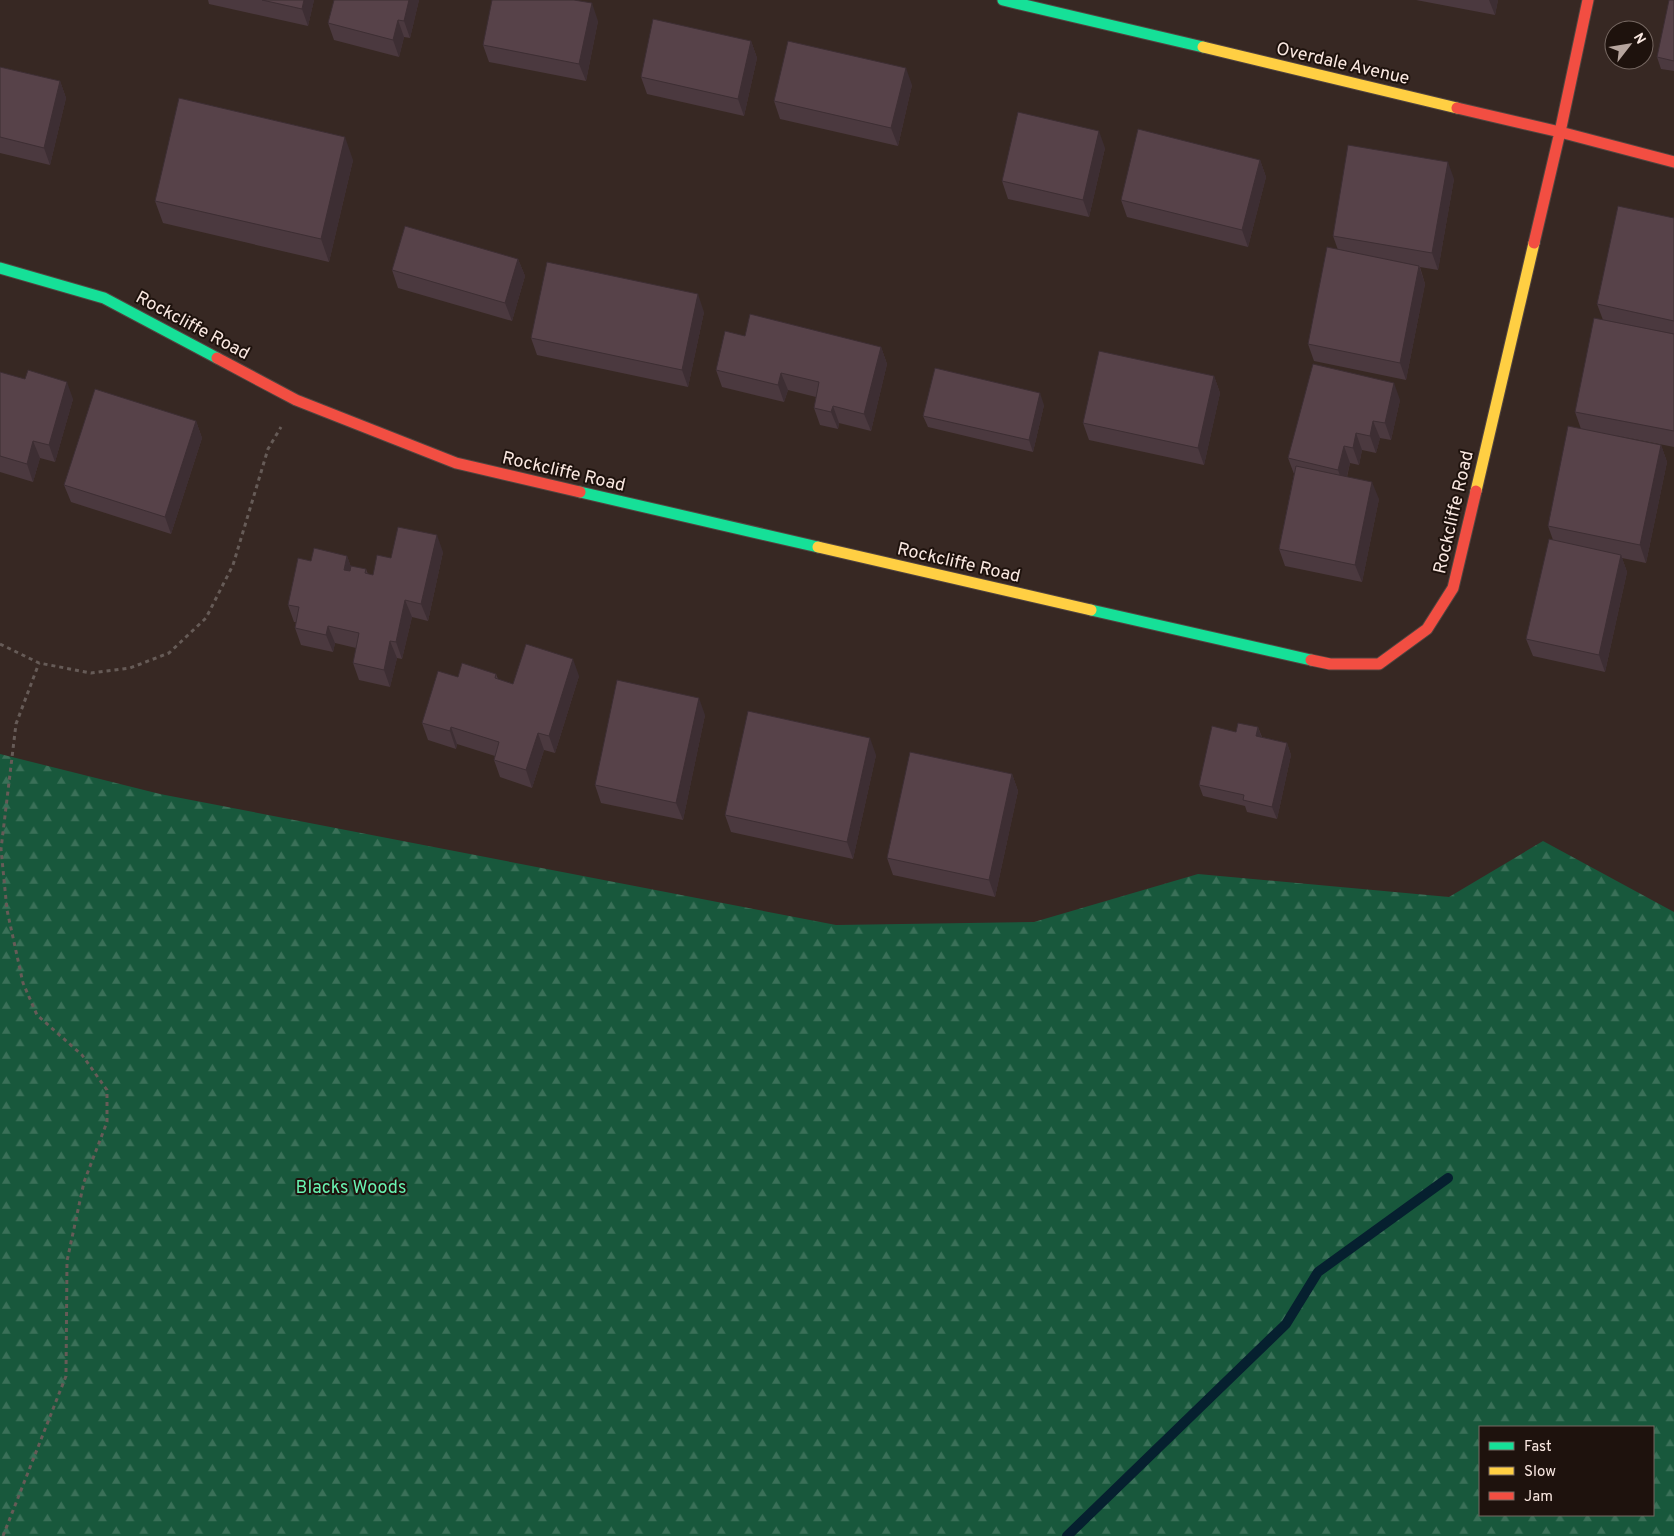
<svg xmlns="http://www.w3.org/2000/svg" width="1674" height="1536" font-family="Overpass,sans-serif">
  <defs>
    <pattern id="forest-firs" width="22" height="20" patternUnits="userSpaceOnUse" patternTransform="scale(1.25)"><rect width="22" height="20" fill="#18583c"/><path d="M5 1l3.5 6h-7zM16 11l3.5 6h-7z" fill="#3a7058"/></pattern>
  </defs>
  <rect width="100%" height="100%" fill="#372823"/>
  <path fill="url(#forest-firs)" fill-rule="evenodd" d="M0 754 160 794 836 925 1034 922 1198 874 1449 897 1543 841 1674 912V1536H0ZM1480 1427H1653V1515H1480Z"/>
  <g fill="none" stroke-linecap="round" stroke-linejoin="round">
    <path stroke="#06202f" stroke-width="10" d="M1067 1536 1286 1324 1318 1272 1448 1178"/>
    <g stroke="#524540" stroke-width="13">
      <path id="fast" d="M1003 0 1203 47
        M0 268 104 298 217 358
        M580 492 818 547
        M1091 610 1311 660"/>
    </g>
    <g stroke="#524540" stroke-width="13">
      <path id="slow" d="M1203 47 1457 108
        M1476 491 1534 243
        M818 547 1091 610"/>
    </g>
    <g stroke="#524540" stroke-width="13">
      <path id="jam" d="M1457 108 1560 132 1674 162
        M1534 243 1560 132 1588 0
        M217 358 296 400 456 463 580 492
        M1311 660 1330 664H1379L1427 629 1453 588 1476 491"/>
    </g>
    <path stroke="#665b57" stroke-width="3" stroke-dasharray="4 4" stroke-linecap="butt" d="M0 644 39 663 91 673 130 668 169 653 206 618 233 565 268 449 281 427
      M3 1536 66 1376 67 1261 84 1182 107 1122V1090L82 1055 37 1015 23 983 7 910 1 849 16 724 39 663"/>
    <use href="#fast" stroke="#16e098" stroke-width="11"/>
    <use href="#slow" stroke="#ffcf43" stroke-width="11"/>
    <use href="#jam" stroke="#f24e42" stroke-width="11"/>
  </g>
  <path fill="#4b393f" d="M208 0H314L308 26 209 4Z
    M419 0 410 38 404 37 399 57 334 40 328 23Z
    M1416 0H1498L1495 15Z
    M1674 0V71L1661 69 1657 57Z
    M598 21 586 81 489 62 483 45Z
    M751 41 757 58 744 116 647 94 641 77Z
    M0 67 60 81 66 98 50 165 0 153Z
    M912 85 898 146 780 119 774 101Z
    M1105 148 1089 217 1008 199 1002 181Z
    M353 160 329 262 163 223 155 201Z
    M1260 160 1266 177 1248 247 1127 217 1121 200Z
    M1454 179 1438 270 1420 267 1425 284 1406 380 1314 361 1308 344 1338 250 1333 236Z
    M1674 218V447L1614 435 1661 445 1667 462 1646 563 1622 558 1627 572 1605 672 1533 656 1526 639 1553 540 1548 526 1581 429 1575 412 1603 320 1597 304Z
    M518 259 525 276 512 321 398 288 392 270Z
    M704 312 688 387 537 355 531 338Z
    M745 336 881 347 887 364 871 431 839 423 838 429 820 425 814 408 816 397 788 390 784 402 722 387 716 370Z
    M0 372 73 399 55 462 40 458 33 482 0 472Z
    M1214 376 1220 393 1204 465 1089 440 1083 423Z
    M1400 400 1391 440 1380 438 1376 453 1362 450 1359 465 1350 463 1347 477 1379 499 1362 582 1285 566 1279 549 1294 474 1288 458Z
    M1044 405 1033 452 928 427 923 416Z
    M196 421 202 438 171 534 71 502 64 485Z
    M443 552 428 621 412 617 402 659 397 658 390 687 359 680 353 663 356 648 335 643 333 652 301 645 295 628 296 622H294L288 605 311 561 347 556 351 567 366 569 368 574 373 575 391 558Z
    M496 674 498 679 513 684 579 676 555 753 544 750 532 788 500 777 494 760 495 756 457 744 456 749 428 740 422 723 458 677Z
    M705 715 683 820 601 803 595 785Z
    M1258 727 1262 737 1287 743 1291 755 1277 819 1247 812 1245 806 1203 796 1199 785 1236 732Z
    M876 755 853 859 731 832 725 815Z
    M1012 774 1018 791 995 897 893 875 887 858Z"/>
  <path fill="#3d2e33" d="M304 0H314L308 26 302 9Z
    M409 0H419L410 38 404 21Z
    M1489 0H1498L1495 15Z
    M592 3 598 21 586 81 579 64Z
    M398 20 404 37 399 57 393 40Z
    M751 41 757 58 744 116 738 99Z
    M906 68 912 85 898 146 891 128Z
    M60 81 66 98 50 165 44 148Z
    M1099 131 1105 148 1089 217 1083 200Z
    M345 137 353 160 329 262 321 239Z
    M1260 160 1266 177 1248 247 1242 230Z
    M1448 162 1454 179 1438 270 1432 253Z
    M518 259 525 276 512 321 505 303Z
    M1419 266 1425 284 1406 380 1400 363Z
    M698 294 704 312 688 387 682 370Z
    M881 347 887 364 871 431 864 414Z
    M781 373 788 390 784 402 778 385Z
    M1214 376 1220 393 1204 465 1198 448Z
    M67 382 73 399 55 462 49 445Z
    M1394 383 1400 400 1391 440 1385 423Z
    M1040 393 1044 405 1033 452 1029 440Z
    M833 406 839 423 838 429 831 412Z
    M196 421 202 438 171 534 165 517Z
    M1373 421 1380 438 1376 453 1370 436Z
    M1356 433 1362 450 1359 465 1353 448Z
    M33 441 40 458 33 482 27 464Z
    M1661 445 1667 462 1646 563 1640 545Z
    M1344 446 1350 463 1344 487 1338 470Z
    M1372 482 1379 499 1362 582 1355 565Z
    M437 535 443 552 428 621 421 604Z
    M1621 555 1627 572 1605 672 1599 655Z
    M347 556 353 573 344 570Z
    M405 600 412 617 402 659 396 642Z
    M328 626 335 643 333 652 326 635Z
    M390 641 397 658 390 687 384 670Z
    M573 659 579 676 555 753 549 736Z
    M699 698 705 715 683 820 676 803Z
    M451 727 457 744 456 749 450 731Z
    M1258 727 1262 739 1256 736Z
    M538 733 544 750 532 788 526 770Z
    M870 738 876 755 853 859 847 842Z
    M1287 743 1291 755 1277 819 1272 807Z
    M1012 774 1018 791 995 897 989 880Z"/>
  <path fill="#574249" stroke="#3d2e33" d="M262 0H304L302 9Z
    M334 0H409L404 21 398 20 393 40 328 23Z
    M492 0H574L592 3 579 64 483 45Z
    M1669 0H1674V61L1657 57Z
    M653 19 751 41 738 99 641 77Z
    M788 41 906 68 891 128 774 101Z
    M0 67 60 81 44 148 0 137Z
    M179 98 345 137 321 239 155 201Z
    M1018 112 1099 131 1083 200 1002 181Z
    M1138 129 1260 160 1242 230 1121 200Z
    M1348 145 1448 162 1432 253 1333 236Z
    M1618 206 1674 218V321L1597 304Z
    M405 226 518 259 505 303 392 270Z
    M1327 247 1419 266 1400 363 1308 344Z
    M547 262 698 294 682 370 531 338Z
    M750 314 881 347 864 414 833 406 831 412 814 408 819 382 781 373 778 385 716 370 725 331 745 336Z
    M1594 318 1674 334V431L1575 412Z
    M1099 351 1214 376 1198 448 1083 423Z
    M1313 364 1394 383 1385 423 1373 421 1370 436 1356 433 1353 448 1344 446 1338 470 1288 458Z
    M935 368 1040 393 1029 440 923 416Z
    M28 370 67 382 49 445 33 441 27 464 0 456V372L25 379Z
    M95 389 196 421 165 517 64 485Z
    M1568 426 1661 445 1640 545 1548 526Z
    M1296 466 1372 482 1355 565 1279 549Z
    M398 527 437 535 421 604 405 600 396 642 390 641 384 670 353 663 359 633 328 626 326 635 295 628 299 607 288 605 298 558 311 561 314 548 347 556 344 570 350 571 351 566 366 569 365 573 373 575 377 555 391 558Z
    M1549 539 1621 555 1599 655 1526 639Z
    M526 644 573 659 549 736 538 733 526 770 494 760 499 742 451 727 450 731 422 723 438 671 458 677 462 663 496 674 495 678 513 684Z
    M617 680 699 698 676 803 595 785Z
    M748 711 870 738 847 842 725 815Z
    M1238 723 1258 727 1256 736 1287 743 1272 807 1243 800 1244 795 1199 785 1212 726 1236 732Z
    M910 752 1012 774 989 880 887 858Z"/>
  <g text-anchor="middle" stroke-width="4" stroke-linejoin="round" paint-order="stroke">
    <g font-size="18" fill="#fae8e1" stroke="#1e120d">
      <text transform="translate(1343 63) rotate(13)" y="6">Overdale Avenue</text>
      <text transform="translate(193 325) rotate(28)" y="6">Rockcliffe Road</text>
      <text transform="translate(564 471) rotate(13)" y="6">Rockcliffe Road</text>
      <text transform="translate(1453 512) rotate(-77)" y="6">Rockcliffe Road</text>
      <text transform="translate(959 562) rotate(13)" y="6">Rockcliffe Road</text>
    </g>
    <g font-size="18" fill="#69f4b2" stroke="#1e120d">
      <text x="351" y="1193">Blacks Woods</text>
    </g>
  </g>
  <rect x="1479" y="1426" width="175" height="90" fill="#1e120d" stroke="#766862"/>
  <rect x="1489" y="1442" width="25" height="8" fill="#16e098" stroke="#766862"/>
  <text x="1524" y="1451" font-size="15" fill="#fae8e1">Fast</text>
  <rect x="1489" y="1467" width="25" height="8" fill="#ffcf43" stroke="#766862"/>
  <text x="1524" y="1476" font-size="15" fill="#fae8e1">Slow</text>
  <rect x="1489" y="1492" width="25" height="8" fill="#f24e42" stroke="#766862"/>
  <text x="1524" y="1501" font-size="15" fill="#fae8e1">Jam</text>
  <g transform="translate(1629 45) rotate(59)"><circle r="24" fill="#1e120d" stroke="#766862"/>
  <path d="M0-4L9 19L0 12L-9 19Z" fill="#b6a59e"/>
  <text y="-8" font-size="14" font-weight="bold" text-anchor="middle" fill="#fae8e1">N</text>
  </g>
</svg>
